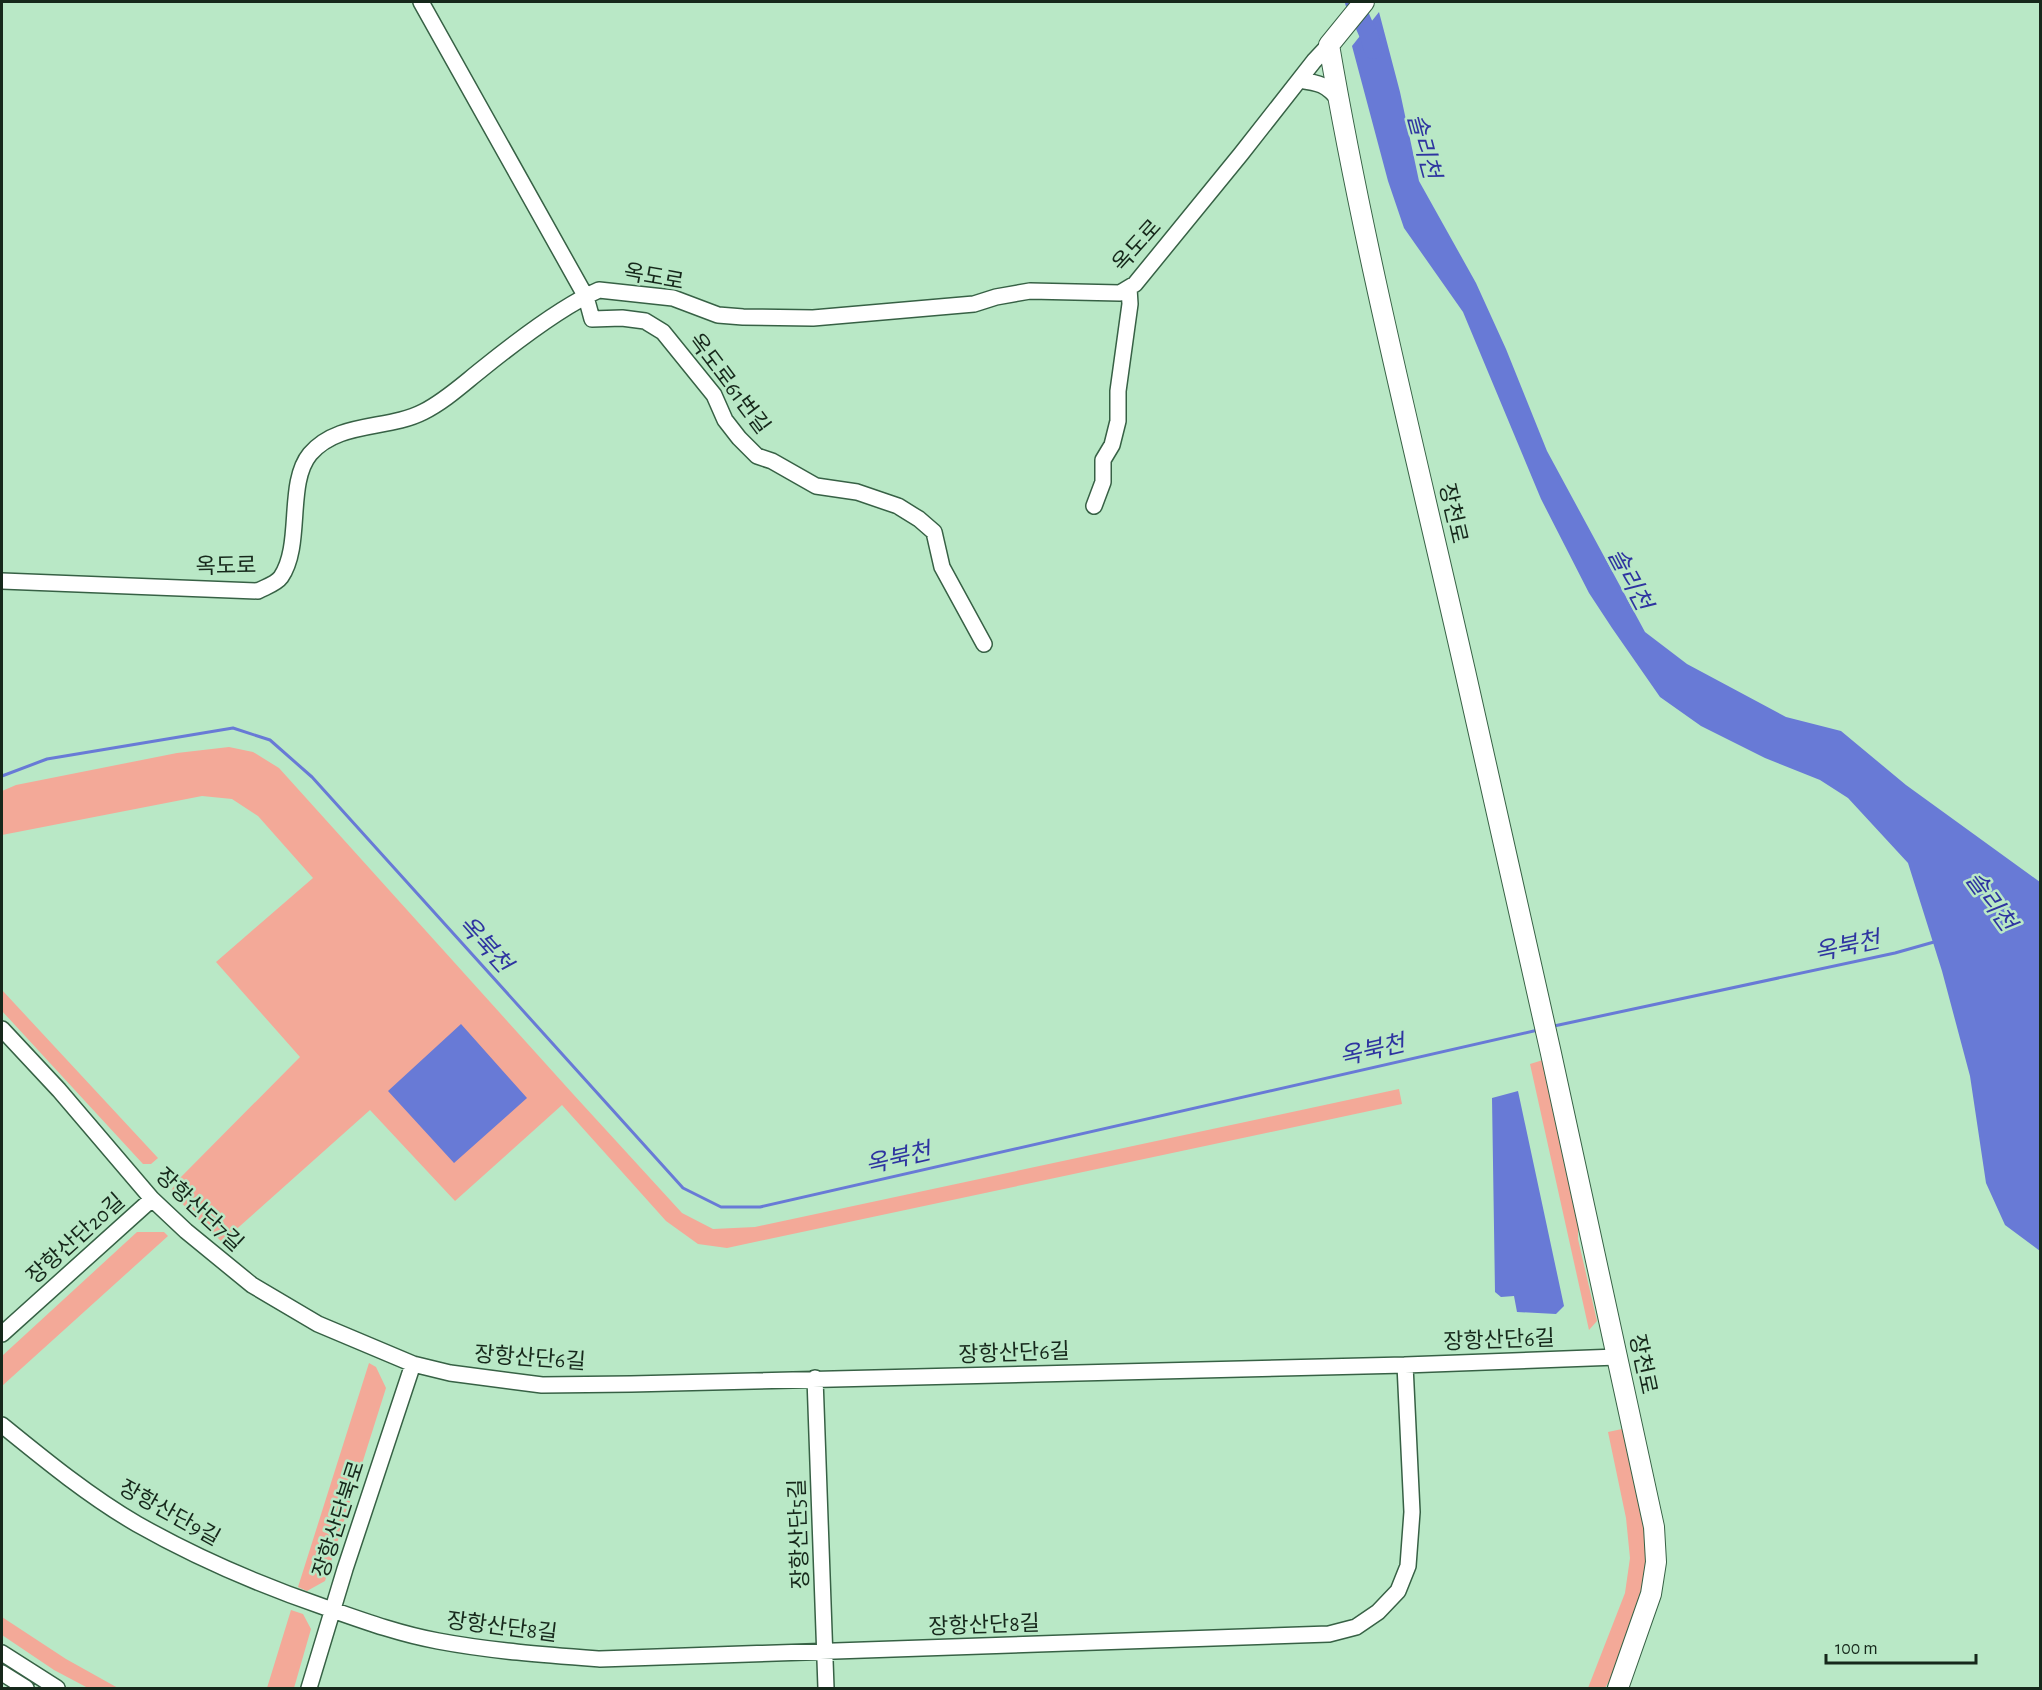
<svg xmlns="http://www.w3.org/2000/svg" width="2042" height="1690" font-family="'Alegreya Sans','Noto Sans KR',sans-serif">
  <rect width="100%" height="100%" fill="#b9e8c6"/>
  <path fill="#f3a998" d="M229 747 253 752 279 768 573 1094 682 1213 713 1229 755 1227 1399 1089 1402 1104 727 1248 698 1244 666 1221 562 1105 455 1201 370 1110 222 1242 170 1192 179 1179 300 1057 216 962 313 878 258 816 232 799 202 796 2 835V791L16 785 177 753Z
    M2 990 158 1158 151 1164H143L2 1011Z
    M1543 1060 1578 1216V1239L1597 1321 1589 1330 1530 1064Z
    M137 1232H164L168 1236 2 1386V1356Z
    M369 1363 376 1367 386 1388 325 1581 307 1591 298 1587Z
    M1622 1429 1645 1532 1646 1570 1639 1601 1612 1676 1605 1688H1588L1625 1593 1630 1558 1626 1518 1608 1432Z
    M291 1610 303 1614 311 1629 294 1688H267Z
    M2 1617 66 1659 118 1688H88L54 1670 2 1635Z"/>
  <path fill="#687ad6" d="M1379 12 1400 92 1419 181 1476 283 1506 349 1547 451 1645 632 1687 664 1786 717 1841 731 1906 785 2040 882V1251L2005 1225 1986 1183 1970 1076 1942 971 1908 863 1848 798 1820 780 1765 758 1701 726 1660 697 1612 628 1589 593 1541 499 1463 312 1404 228 1388 181 1352 46Z
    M461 1024 527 1098 454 1163 388 1091Z
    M1518 1091 1564 1306 1556 1314 1517 1312 1514 1296 1501 1297 1495 1292 1492 1098Z"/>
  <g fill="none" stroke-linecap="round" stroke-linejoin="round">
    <path stroke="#687ad6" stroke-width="3" d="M2 776 47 759 233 728 270 740 312 777 683 1188 721 1207H760L1538 1030
      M1554 1026 1895 953 1934 942"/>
    <path stroke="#687ad6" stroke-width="18" d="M1354 2 1369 36 1373 50"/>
    <g stroke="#376145" stroke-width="18">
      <path id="minor" d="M421 2 586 297 592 319 622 318 645 321 663 332 714 395 725 420 739 438 757 456 772 461 816 486 857 492 898 506 919 519 934 532 942 567 984 644
        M1299 80C1319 83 1326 84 1339 100
        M1094 506 1103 482V460L1112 445 1118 421V391L1130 304 1129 288
        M2 581 258 591C265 587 276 584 281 577 303 545 286 483 310 454 338 421 388 430 423 412 445 401 463 384 482 369 513 344 562 306 599 290L673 298 718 315 743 317 813 318 974 304 996 297 1030 291 1120 293 1135 284 1241 154 1314 61 1329 45
        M2 1029 59 1090 152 1199 186 1231 252 1285 318 1324 413 1364 450 1373 542 1385 631 1384 1405 1365 1617 1357
        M2 1334 152 1199
        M815 1378 826 1688
        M2 1425C45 1460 89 1496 137 1524 197 1558 260 1585 324 1607 361 1620 399 1634 438 1641 491 1651 546 1655 600 1659L1329 1634 1356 1627 1378 1612 1398 1591 1408 1566 1412 1512 1405 1365
        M2 1653 57 1688
        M2 1673 26 1688
        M309 1688 345 1569 413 1364"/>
    </g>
    <g stroke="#376145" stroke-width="22">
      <path id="major" d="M1364 2 1329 45C1365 255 1418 463 1465 671 1530 956 1593 1241 1654 1527L1656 1562 1651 1594 1618 1688"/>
    </g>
    <use href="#minor" stroke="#fff" stroke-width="15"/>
    <use href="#major" stroke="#fff" stroke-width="20"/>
  </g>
  <g text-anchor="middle" stroke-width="5" stroke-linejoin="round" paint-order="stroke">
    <g font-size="22" fill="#16281b" stroke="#b9e8c6">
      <text transform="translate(1136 245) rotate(-48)" y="8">옥도로</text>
      <text transform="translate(654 276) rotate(10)" y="8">옥도로</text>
      <text transform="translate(730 383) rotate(53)" y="8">옥도로61번길</text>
      <text transform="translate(1454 513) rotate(77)" y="8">장천로</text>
      <text transform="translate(226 565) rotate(-1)" y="8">옥도로</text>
      <text transform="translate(200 1209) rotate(43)" y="8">장항산단7길</text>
      <text transform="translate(75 1238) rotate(-42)" y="8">장항산단20길</text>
      <text transform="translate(1499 1339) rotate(-2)" y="8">장항산단6길</text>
      <text transform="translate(1014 1352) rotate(-2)" y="8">장항산단6길</text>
      <text transform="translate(530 1357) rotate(4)" y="8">장항산단6길</text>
      <text transform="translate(1644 1364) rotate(78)" y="8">장천로</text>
      <text transform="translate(170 1512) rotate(29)" y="8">장항산단9길</text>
      <text transform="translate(338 1519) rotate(-72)" y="8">장항산단북로</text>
      <text transform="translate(798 1534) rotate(-92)" y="8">장항산단5길</text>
      <text transform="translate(984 1624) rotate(-2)" y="8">장항산단8길</text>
      <text transform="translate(502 1626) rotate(7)" y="8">장항산단8길</text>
    </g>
    <g font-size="24" font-style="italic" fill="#2e34a0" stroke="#b9e8c6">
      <text transform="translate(1424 146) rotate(75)" y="8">솔리천</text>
      <text transform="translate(1630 579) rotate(62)" y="8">솔리천</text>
      <text transform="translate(1991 901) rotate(54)" y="8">솔리천</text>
      <text transform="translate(485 944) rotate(48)" y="8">옥북천</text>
      <text transform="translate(1847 946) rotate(-12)" y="8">옥북천</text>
      <text transform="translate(1372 1050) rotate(-13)" y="8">옥북천</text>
      <text transform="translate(898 1158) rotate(-13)" y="8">옥북천</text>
    </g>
  </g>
  <rect width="2042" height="1690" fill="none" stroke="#16281b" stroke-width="6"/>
  <path d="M1826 1654v9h150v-9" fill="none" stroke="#16281b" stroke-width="3"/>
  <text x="1835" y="1654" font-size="18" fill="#16281b" stroke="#b9e8c6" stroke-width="4.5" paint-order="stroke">100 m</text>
</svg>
